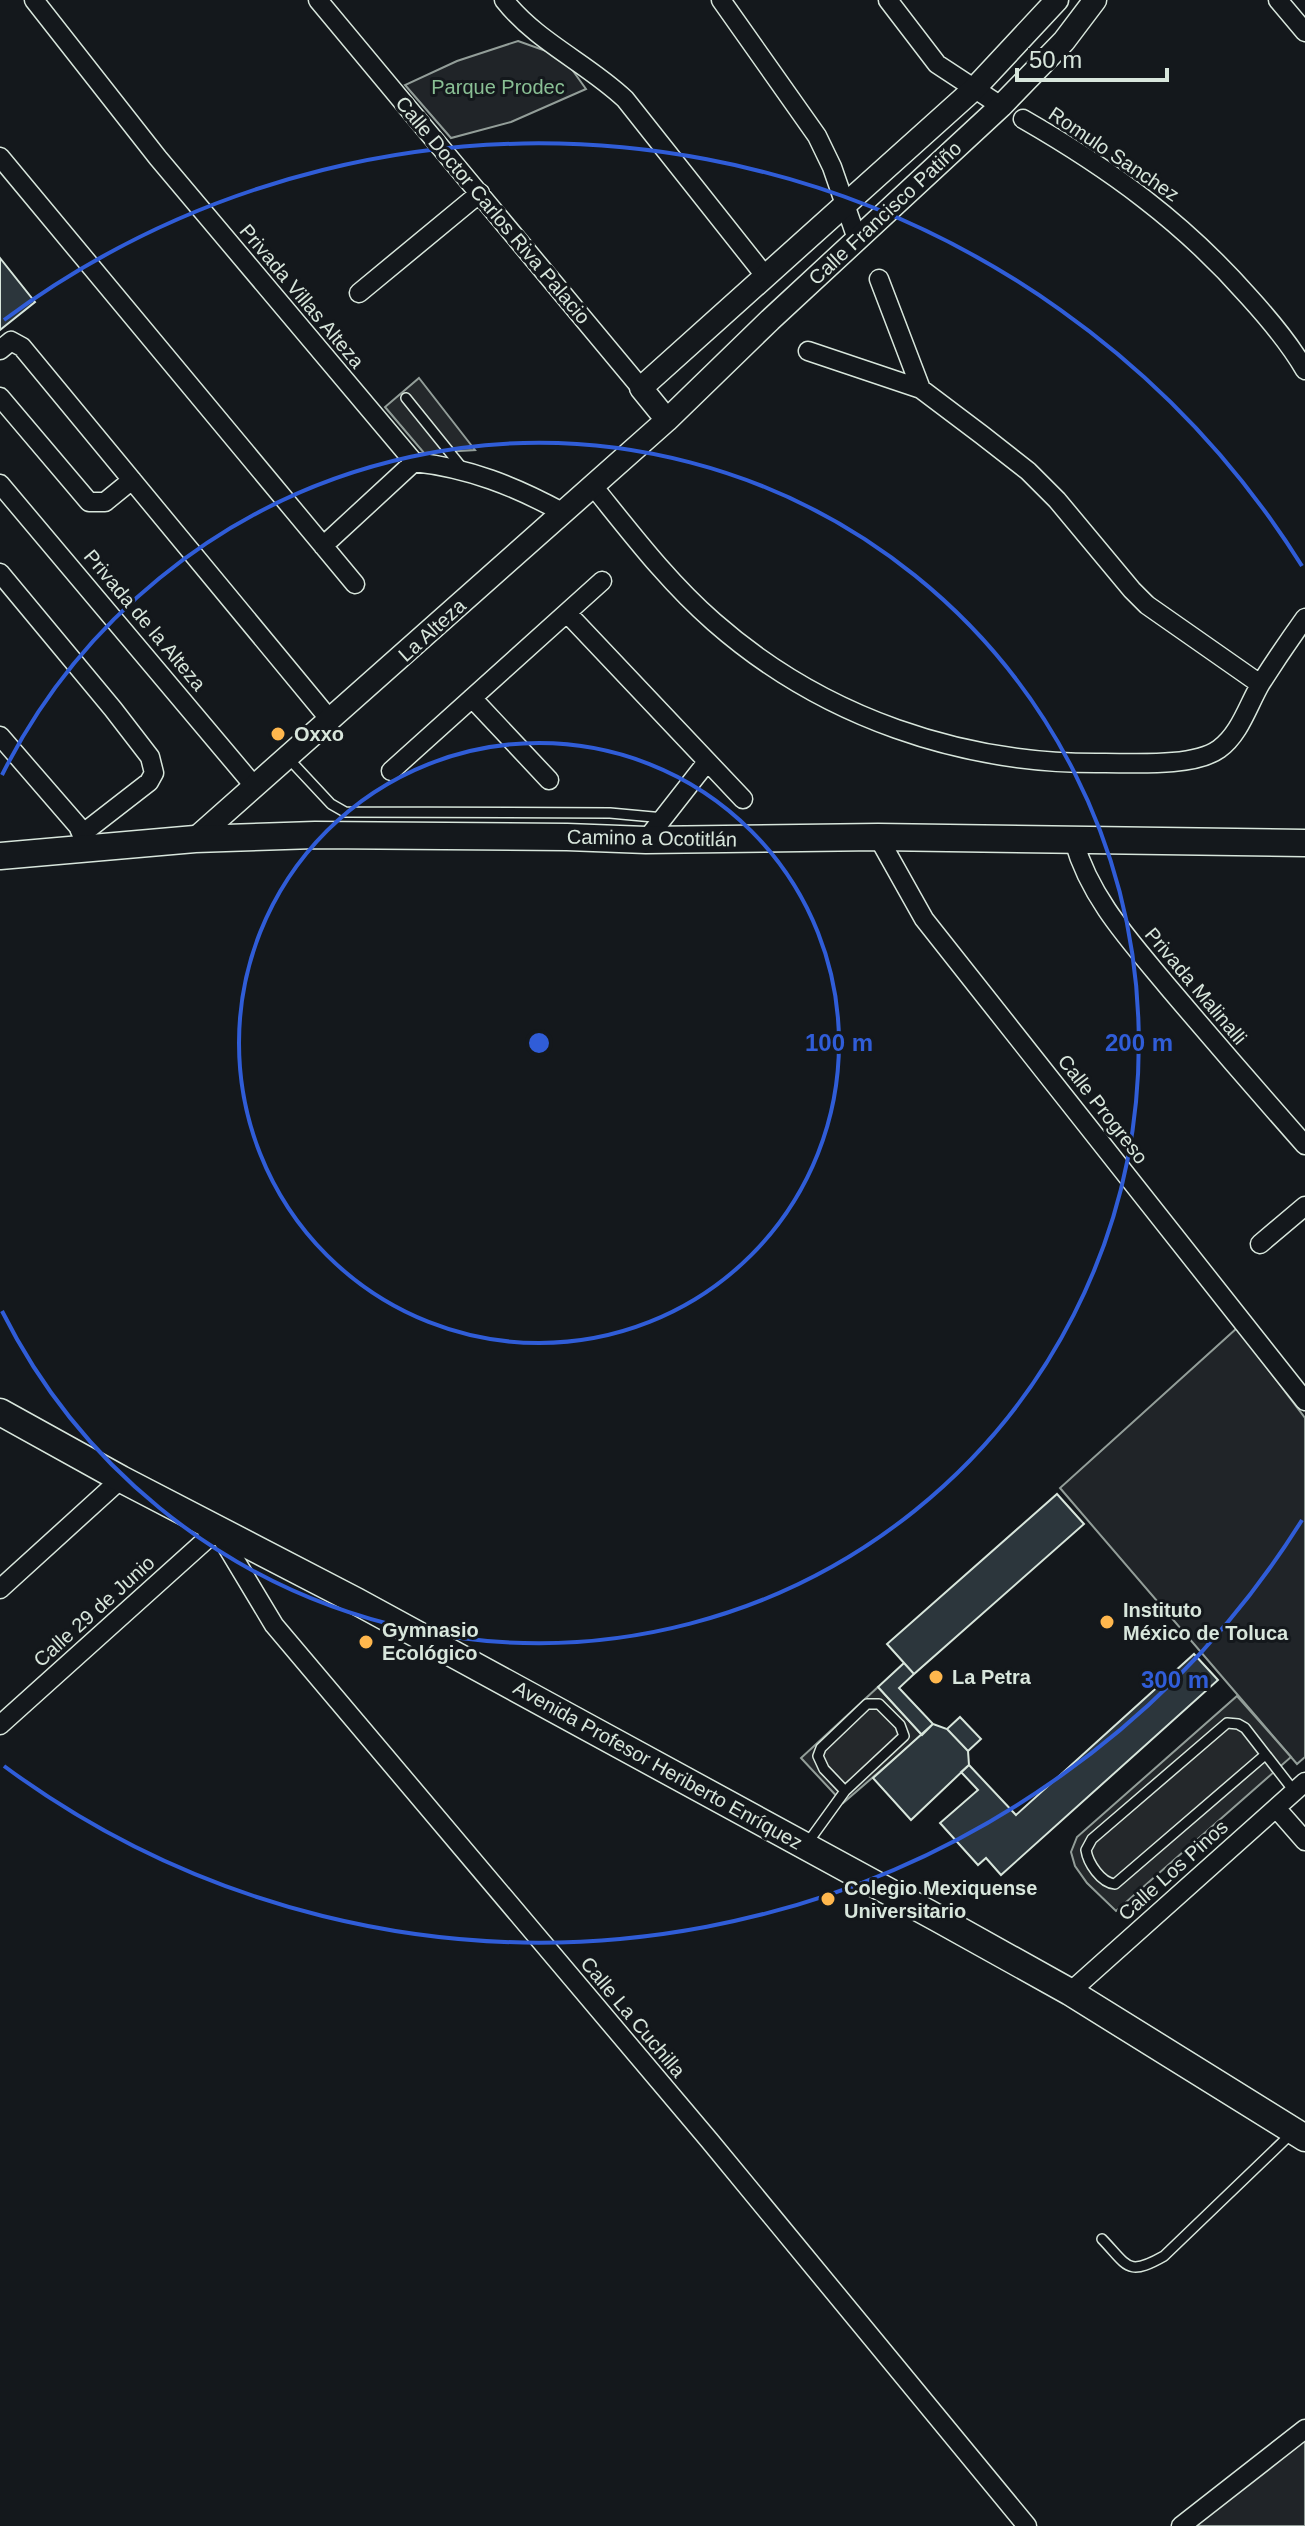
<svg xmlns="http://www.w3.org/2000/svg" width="1305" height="2526" font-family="Arial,sans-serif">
  <rect width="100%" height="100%" fill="#14181c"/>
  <path fill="#202428" stroke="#939e99" stroke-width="2" d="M518 41 563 57 586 89 511 122 451 138 405 85 457 61Z
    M1237 1328 1305 1418V1757L1297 1764 1060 1488Z
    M1305 2436V2526H1193Z"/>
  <path fill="#24282b" stroke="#939e99" stroke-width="2" d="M419 378 475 450 424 453 385 407Z
    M878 1687 922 1735 843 1803 801 1758Z
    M1237 1696 1291 1757 1116 1911 1087 1883 1075 1866 1071 1852 1077 1837Z"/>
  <path fill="#2c363c" stroke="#d8e6dc" stroke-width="2" d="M0 258 35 302 0 330Z
    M1057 1494 1084 1524 914 1674 887 1644Z
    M1194 1654 1218 1680 1001 1875 986 1858 978 1865 940 1823 978 1790 961 1772 969 1765 1016 1815Z
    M904 1663 914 1674 899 1688 933 1724 922 1735 878 1687Z
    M960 1717 981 1739 968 1751 947 1729Z
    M933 1724 947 1729 968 1751 969 1765 911 1820 873 1778Z"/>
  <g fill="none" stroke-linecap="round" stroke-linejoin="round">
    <g stroke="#d8e6dc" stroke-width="12">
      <path id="service" d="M406 398 464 470
        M288 758 331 804 345 812 610 813 664 818
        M1265 1755 1115 1884C1101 1883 1088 1863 1086 1850L1092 1839 1227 1723 1238 1724 1245 1728 1294 1791
        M806 1845 845 1791 904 1736 900 1725 879 1704H867L821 1748 818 1756 824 1769 845 1791
        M1102 2239C1128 2266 1127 2277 1164 2256L1292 2133"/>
    </g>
    <g stroke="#d8e6dc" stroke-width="21">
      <path id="minor" d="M34 0 158 158 414 462C469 468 514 486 562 512
        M318 0 641 388
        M504 0C537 42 587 63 625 99L766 277
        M721 0 817 136 832 167 857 239
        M888 0 937 64 1001 106
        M1278 0 1305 32
        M1023 119C1110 169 1183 222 1249 297 1269 319 1290 344 1305 370
        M0 157 355 584
        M879 279 921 389
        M359 293 480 193
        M0 350 11 341 22 347 331 721
        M808 351 921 389 982 435 1028 471 1057 500 1132 590 1147 605 1260 684
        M0 397 89 502H105L132 480
        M0 484 255 787
        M593 486C631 533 668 582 714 622 822 717 962 765 1105 763 1135 763 1194 767 1219 749 1240 734 1248 705 1261 683 1275 661 1290 639 1305 618
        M323 546 414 462
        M0 573 113 709 150 757 154 773 149 782 82 834
        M567 613 743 799
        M472 698 549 780
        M0 736 78 826 85 842
        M391 771 602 581
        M878 837 924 919 1305 1401
        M646 840 707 762
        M1074 841C1090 899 1132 943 1169 988 1214 1041 1259 1093 1305 1145
        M1260 1244 1305 1206
        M0 1589 121 1479
        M0 1725 217 1530 274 1625 709 2140 1027 2526
        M1276 1808 1305 1841
        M1070 1992 1305 1782
        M1181 2526 1305 2429"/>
    </g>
    <g stroke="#d8e6dc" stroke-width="25">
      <path id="tertiary" d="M667 420 641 388 974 89 1057 0
        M195 839 667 420 770 320 1001 106 1064 41 1095 0"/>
    </g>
    <g stroke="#d8e6dc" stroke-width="29">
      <path id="secondary" d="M0 856 195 839 315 835 567 837 646 840 878 837 1305 843
        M0 1412 121 1479 356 1601 939 1919 1070 1992 1305 2138"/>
    </g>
    <use href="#service" stroke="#14181c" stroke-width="9"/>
    <use href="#minor" stroke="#14181c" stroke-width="18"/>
    <use href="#tertiary" stroke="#14181c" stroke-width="22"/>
    <use href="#secondary" stroke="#14181c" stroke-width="26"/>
  </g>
  <g fill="none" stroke="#305dd8" stroke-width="4">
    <circle cx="539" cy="1043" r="300"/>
    <path d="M2 775A600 600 0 1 1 2 1311"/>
    <path d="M1302 1520A900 900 0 0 1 4 1766M4 320A900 900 0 0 1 1302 566"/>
  </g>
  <g fill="#ffb74d" stroke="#14181c" stroke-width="3">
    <circle cx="278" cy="734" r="8"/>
    <circle cx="1107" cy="1622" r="8"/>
    <circle cx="366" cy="1642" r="8"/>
    <circle cx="936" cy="1677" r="8"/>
    <circle cx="828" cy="1899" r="8"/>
  </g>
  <g text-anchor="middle" stroke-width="6" stroke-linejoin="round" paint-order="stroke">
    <g font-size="20" fill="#8ac095" stroke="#14181c">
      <text x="498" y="94">Parque Prodec</text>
    </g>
    <g font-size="20" fill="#d8e6dc" stroke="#14181c">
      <text transform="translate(1114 154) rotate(34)" y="7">Romulo Sanchez</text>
      <text transform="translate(493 210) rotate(50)" y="7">Calle Doctor Carlos Riva Palacio</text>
      <text transform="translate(885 213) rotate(-43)" y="7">Calle Francisco Patiño</text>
      <text transform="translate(302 296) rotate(50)" y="7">Privada Villas Alteza</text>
      <text transform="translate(145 620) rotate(50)" y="7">Privada de la Alteza</text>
      <text transform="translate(432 630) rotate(-42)" y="7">La Alteza</text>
      <text transform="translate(652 838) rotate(1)" y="7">Camino a Ocotitlán</text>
      <text transform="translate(1196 986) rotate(50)" y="7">Privada Malinalli</text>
      <text transform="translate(1103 1109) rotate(52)" y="7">Calle Progreso</text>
      <text transform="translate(94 1611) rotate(-42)" y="7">Calle 29 de Junio</text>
      <text transform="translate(658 1765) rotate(29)" y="7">Avenida Profesor Heriberto Enríquez</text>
      <text transform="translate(1173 1870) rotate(-42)" y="7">Calle Los Pinos</text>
      <text transform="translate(633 2017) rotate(50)" y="7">Calle La Cuchilla</text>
    </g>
    <g font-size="20" font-weight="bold" fill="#d8e6dc" stroke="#14181c" text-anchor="start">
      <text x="294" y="741">Oxxo</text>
      <text x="1123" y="1617">Instituto<tspan x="1123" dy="23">México de Toluca</tspan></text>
      <text x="382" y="1637">Gymnasio<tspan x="382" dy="23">Ecológico</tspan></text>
      <text x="952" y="1684">La Petra</text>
      <text x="844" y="1895">Colegio Mexiquense<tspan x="844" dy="23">Universitario</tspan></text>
    </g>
  </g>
  <circle cx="539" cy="1043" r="12" fill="#305dd8" stroke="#14181c" stroke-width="4"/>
  <g font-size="24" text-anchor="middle" font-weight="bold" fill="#305dd8" stroke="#14181c" stroke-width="6" stroke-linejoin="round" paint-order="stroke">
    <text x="839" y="1051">100 m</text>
    <text x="1139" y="1051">200 m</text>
    <text x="1175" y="1688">300 m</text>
  </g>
  <path d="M1017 68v12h150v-12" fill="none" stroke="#d8e6dc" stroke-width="4"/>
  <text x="1029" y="68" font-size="24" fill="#d8e6dc" stroke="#14181c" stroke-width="6" paint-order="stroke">50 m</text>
</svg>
